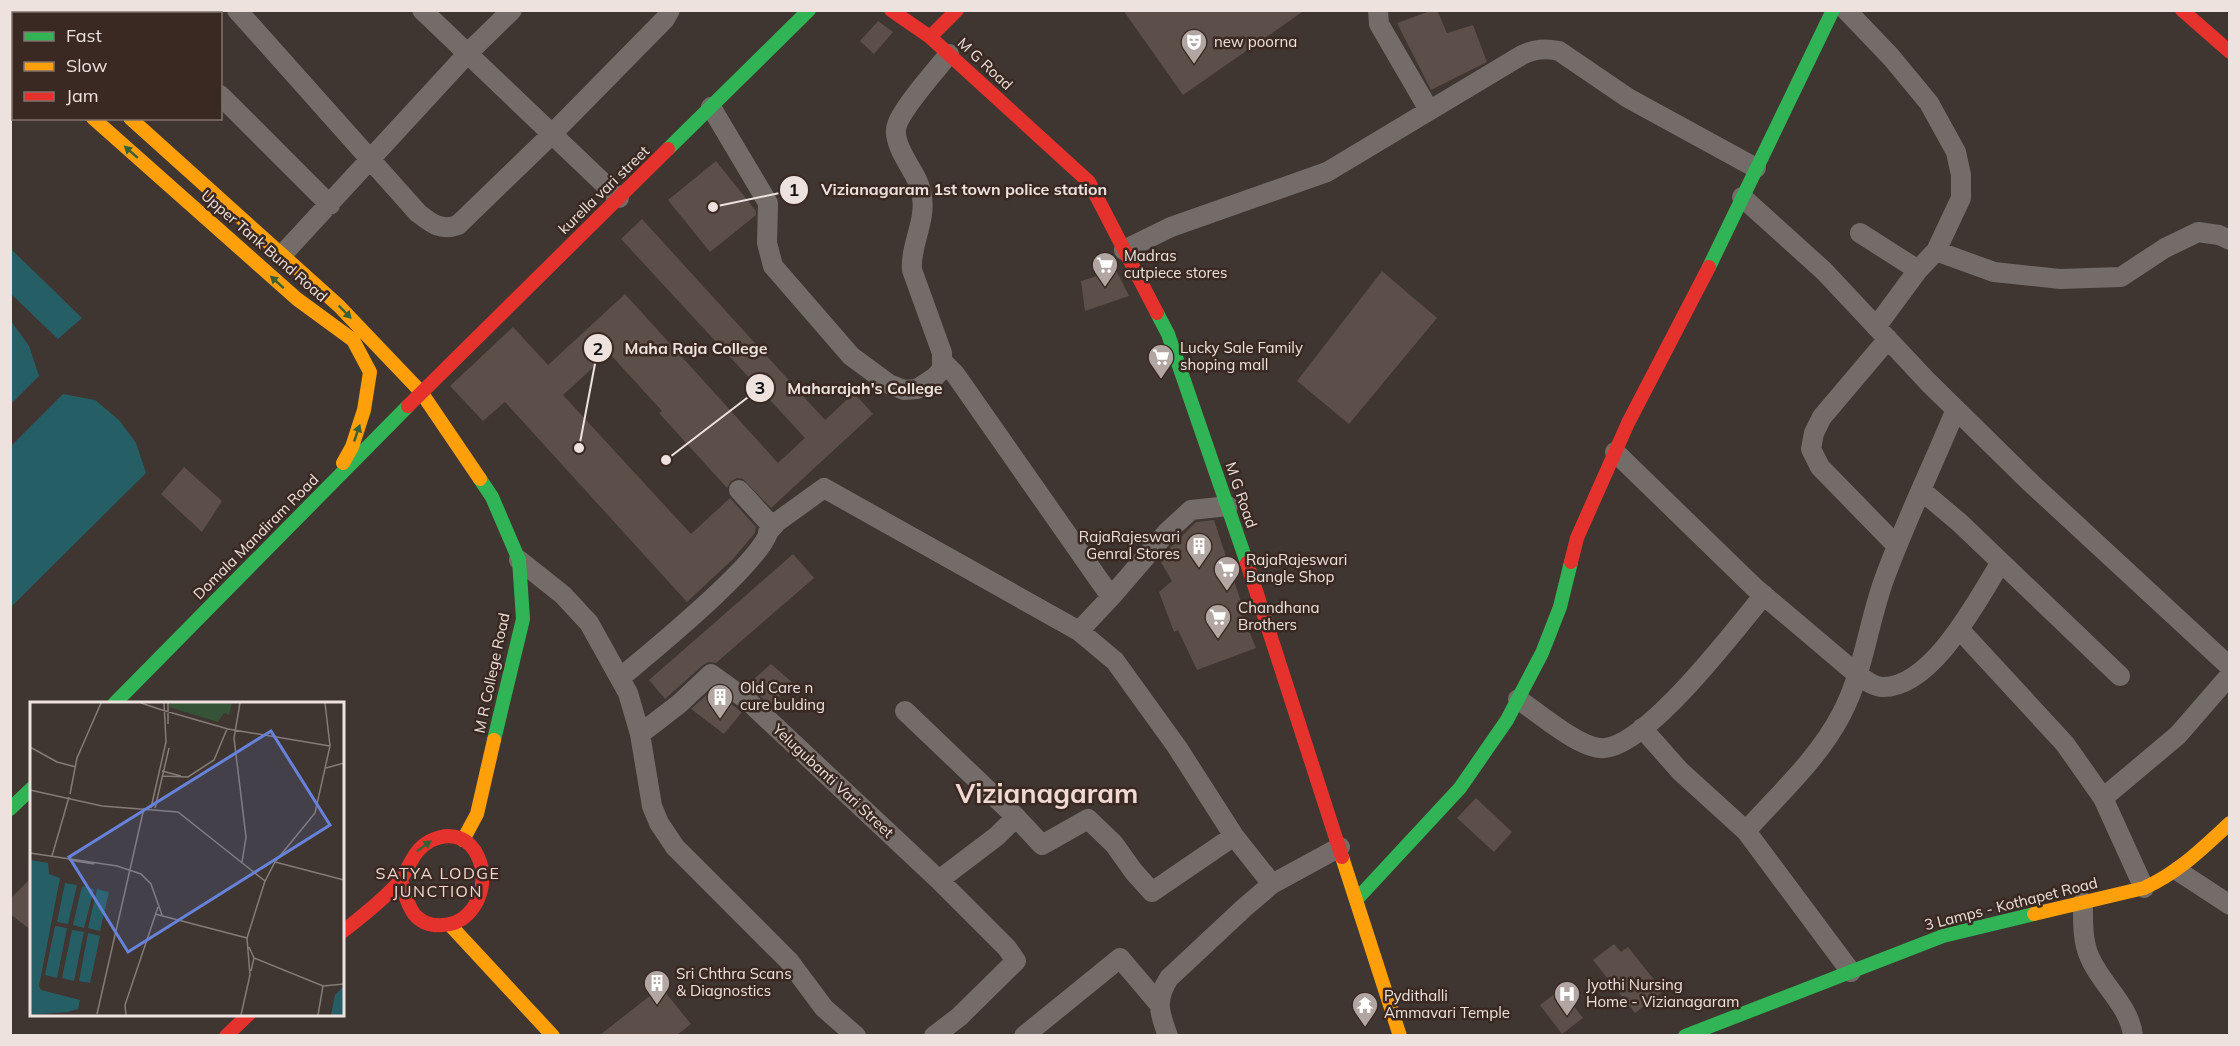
<svg xmlns="http://www.w3.org/2000/svg" width="2240" height="1046" font-family="Mulish,sans-serif">
  <rect width="100%" height="100%" fill="#3f3632"/>
  <path fill="#265e66" d="M10 248 82 318 58 339 11 294Z
    M11 321 29 346 39 376 11 404Z
    M63 394 95 400 119 420 136 443 146 473 11 607V446Z"/>
  <path fill="#5c4e48" d="M1123 10H1305L1183 95Z
    M1433 10H1437L1447 33 1473 25 1487 62 1431 90 1397 23Z
    M878 21 893 32 874 54 860 41Z
    M716 161 756 211V215L710 252 668 200Z
    M642 219 825 420 854 393 873 414 771 508 743 479 737 478 731 481 727 488 659 413 662 411 609 353 563 395 691 534 730 498 756 527 755 533 733 559 687 602 505 402 483 421 450 386 513 327 548 365 625 294 778 463 805 438 621 239Z
    M1116 270 1129 296 1085 311 1081 281Z
    M1382 271 1437 318 1349 424 1297 381Z
    M184 467 222 501 202 532 161 494Z
    M1214 520 1241 602 1242 604 1238 605 1256 648 1197 670 1178 630 1174 632 1159 592 1172 581 1159 559 1196 522Z
    M793 554 814 578 716 663 708 662 703 665 665 699 649 680Z
    M771 664 793 683 770 705 747 685Z
    M712 690 742 712 724 734 691 709Z
    M1476 798 1512 832 1494 852 1457 818Z
    M32 877V931L10 914V899Z
    M1614 944 1621 952 1628 947 1663 991 1635 1013 1593 960Z
    M661 987 691 1024 677 1035H600Z
    M1561 989 1583 1018 1562 1034 1540 1005Z"/>
  <g fill="none" stroke-linecap="round" stroke-linejoin="round">
    <path stroke="#736c68" stroke-width="20" d="M237 10 418 213C432 224 441 231 458 225L552 134 665 19 670 10
      M422 10 619 198
      M1378 10 1379 24 1429 110
      M1846 10 1891 57 1929 103 1956 152 1961 175V198L1936 251 1918 270 1876 327
      M83 14 87 10
      M188 14 193 10
      M220 95 330 205
      M711 107 768 203 767 243 773 266 851 356 889 384 904 390 917 389 935 377 942 369V353L912 270C910 245 926 222 922 197 920 177 904 162 898 143 896 137 895 130 897 125 902 108 937 69 949 54
      M1742 197 1824 271 1928 382 2031 483 2230 667
      M1860 233 1918 270
      M1124 250 1171 227 1327 172 1522 55C1535 49 1545 48 1559 51L1628 98 1756 168
      M1936 251 1994 272 2060 279 2121 277 2165 248 2198 232 2219 235 2230 240
      M282 255 468 53 512 10
      M1888 339 1822 417 1814 433 1811 449 1820 467 1897 546
      M944 363 955 374 1111 597 1079 631
      M1615 452 1755 588 1858 675C1865 680 1874 687 1883 687 1933 687 1978 599 2001 562
      M1922 491 1960 523 2120 676
      M768 532 777 522 824 488 1079 631 1115 661 1177 747 1234 836 1272 884
      M519 560 563 595 589 623 628 693 640 734 652 806 659 823 675 847 789 961 824 1008 856 1036
      M1111 597 1167 532 1191 510 1228 506
      M1959 629 2065 744 2103 798 2144 888
      M620 678C646 656 773 554 770 524L739 490
      M1518 699C1538 713 1577 746 1600 748 1642 754 1737 627 1764 595
      M905 711 1016 817 997 836 939 880
      M1642 728 1680 771 1746 831 1851 972
      M640 734 679 704 711 674 747 700 939 880 1007 948 1016 961 959 1017 934 1036
      M2103 798 2178 735 2230 675
      M1016 817 1042 845 1088 819 1114 844 1134 872 1152 892 1234 836
      M1746 831C1779 794 1818 759 1841 715 1864 672 1868 622 1885 577 1906 520 1933 465 1956 409
      M2178 871 2230 905
      M2083 902C2083 920 2082 941 2090 958 2101 984 2130 1006 2133 1036
      M1024 1036 1120 958 1159 1004
      M1168 1036C1159 1012 1155 1000 1169 978L1245 907 1272 884 1340 847"/>
    <path stroke="#30b455" stroke-width="14" d="M10 16 14 18
      M668 149 809 10
      M1709 267 1833 10
      M1157 313 1168 334 1247 563
      M480 479 492 497 519 560 523 619 494 740
      M114 704 408 406
      M10 809 32 788
      M1357 899 1460 788 1507 720 1542 653 1560 607 1571 562
      M1685 1036 1943 936 2034 914"/>
    <path stroke="#ff9f0a" stroke-width="14" d="M10 46 14 49
      M93 118 297 299 353 340 370 372 364 410 352 447 343 463
      M130 118 339 306 421 392 480 479
      M463 840 477 814 494 740
      M1342 857 1400 1036
      M2034 914 2144 888C2178 873 2203 848 2230 823
      M450 925 553 1036"/>
    <path stroke="#e5322d" stroke-width="14" d="M891 10 930 37 1089 182 1157 313
      M2182 10 2230 52
      M930 37 957 10
      M408 406 668 149
      M1571 562 1577 538 1628 423 1709 267
      M1247 563 1342 857
      M342 932C361 917 381 902 397 884 410 870 411 851 430 841 477 818 499 883 468 914 454 928 427 930 414 914 407 904 404 892 401 880
      M226 1036 249 1014"/>
  </g>
  <defs><path id="oneway-solid" d="M-6-.8H1V-3.2L6.5 0L1 3.2V.8H-6Z" transform="scale(1.5)"/></defs>
  <g fill="#366136">
    <use href="#oneway-solid" transform="translate(131 152) rotate(-139)"/>
    <use href="#oneway-solid" transform="translate(277 282) rotate(-138)"/>
    <use href="#oneway-solid" transform="translate(345 312) rotate(46)"/>
    <use href="#oneway-solid" transform="translate(357 433) rotate(-71)"/>
    <use href="#oneway-solid" transform="translate(424 846) rotate(-37)"/>
  </g>
  <defs>
    <g id="theatre-pin" transform="scale(1.35)"><path d="M0 17L-7.5 6A9.5 9.5 0 1 1 7.5 6Z" fill="#b1a6a2" stroke="#3a2922"/><path d="M-5-5.5Q0-4 5-5.5V0Q5 5 0 6Q-5 5-5 0ZM-3.3-2.5H-1v1.5H-3.3ZM1-2.5H3.3v1.5H1ZM-2.8 1Q0 5.5 2.8 1Z" fill="#fff"/></g>
    <g id="supermarket-pin" transform="scale(1.35)"><path d="M0 17L-7.5 6A9.5 9.5 0 1 1 7.5 6Z" fill="#b1a6a2" stroke="#3a2922"/><path d="M-6-5.5h2.5l.6 2H6L4.5 2H-2.5L-4.4-4H-6ZM-1.5 3.2a1.3 1.3 0 1 0 .1 0ZM3 3.2a1.3 1.3 0 1 0 .1 0Z" fill="#fff"/></g>
    <g id="building-pin" transform="scale(1.35)"><path d="M0 17L-7.5 6A9.5 9.5 0 1 1 7.5 6Z" fill="#b1a6a2" stroke="#3a2922"/><path d="M-4-6H4V6H1V3H-1V6H-4ZM-2.5-4.3h1.7v1.8h-1.7ZM.8-4.3h1.7v1.8H.8ZM-2.5-1h1.7V.8h-1.7ZM.8-1h1.7V.8H.8Z" fill="#fff"/></g>
    <g id="hospital-pin" transform="scale(1.35)"><path d="M0 17L-7.5 6A9.5 9.5 0 1 1 7.5 6Z" fill="#b1a6a2" stroke="#3a2922"/><path d="M-5-5h3v3.5h4V-5h3V5h-3V1.5h-4V5h-3Z" fill="#fff"/></g>
    <g id="temple-pin" transform="scale(1.35)"><path d="M0 17L-7.5 6A9.5 9.5 0 1 1 7.5 6Z" fill="#b1a6a2" stroke="#3a2922"/><path d="M0-6L5-2H3V0L6.5 2.5H4V6H1.5V3h-3V6H-4V2.5H-6.5L-3 0V-2H-5Z" fill="#fff"/></g>
  </defs>
  <g fill-rule="evenodd">
    <use href="#theatre-pin" x="1194" y="42"/>
    <use href="#supermarket-pin" x="1105" y="265"/>
    <use href="#supermarket-pin" x="1161" y="357"/>
    <use href="#building-pin" x="1199" y="546"/>
    <use href="#supermarket-pin" x="1227" y="569"/>
    <use href="#supermarket-pin" x="1218" y="617"/>
    <use href="#building-pin" x="720" y="697"/>
    <use href="#building-pin" x="657" y="983"/>
    <use href="#hospital-pin" x="1567" y="994"/>
    <use href="#temple-pin" x="1365" y="1005"/>
  </g>
  <g text-anchor="middle" stroke-width="5" stroke-linejoin="round" paint-order="stroke">
    <g font-size="15" fill="#eee2de" stroke="#3a2922" text-anchor="start">
      <text x="1214" y="47">new poorna</text>
      <text x="1124" y="261">Madras<tspan x="1124" dy="17">cutpiece stores</tspan></text>
      <text x="1180" y="353">Lucky Sale Family<tspan x="1180" dy="17">shoping mall</tspan></text>
      <text x="1180" y="542" text-anchor="end">RajaRajeswari<tspan x="1180" dy="17">Genral Stores</tspan></text>
      <text x="1246" y="565">RajaRajeswari<tspan x="1246" dy="17">Bangle Shop</tspan></text>
      <text x="1238" y="613">Chandhana<tspan x="1238" dy="17">Brothers</tspan></text>
      <text x="740" y="693">Old Care n<tspan x="740" dy="17">cure bulding</tspan></text>
      <text x="676" y="979">Sri Chthra Scans<tspan x="676" dy="17">&amp; Diagnostics</tspan></text>
      <text x="1586" y="990">Jyothi Nursing<tspan x="1586" dy="17">Home - Vizianagaram</tspan></text>
      <text x="1384" y="1001">Pydithalli<tspan x="1384" dy="17">Ammavari Temple</tspan></text>
    </g>
    <g font-size="15" fill="#eee2de" stroke="#3a2922">
      <text transform="translate(985 64) rotate(43)" y="5">M G Road</text>
      <text transform="translate(604 190) rotate(-44)" y="5">kurella vari street</text>
      <text transform="translate(264 246) rotate(41)" y="5">Upper Tank Bund Road</text>
      <text transform="translate(1241 495) rotate(71)" y="5">M G Road</text>
      <text transform="translate(256 537) rotate(-45)" y="5">Domala Mandiram Road</text>
      <text transform="translate(492 673) rotate(-78)" y="5">M R College Road</text>
      <text transform="translate(833 781) rotate(43)" y="5">Yelugubanti Vari Street</text>
      <text transform="translate(2011 904) rotate(-14)" y="5">3 Lamps - Kothapet Road</text>
    </g>
    <g font-size="16" letter-spacing="1.5" fill="#f0d9d0" stroke="#3a2922">
      <text x="438" y="879">SATYA LODGE<tspan x="438" dy="18">JUNCTION</tspan></text>
    </g>
    <g font-size="27" font-weight="bold" fill="#f0d9d0" stroke="#3a2922">
      <text x="1047" y="803">Vizianagaram</text>
    </g>
  </g>
  <g transform="translate(30 702)">
    <rect width="314" height="314" fill="#3f3632"/>
    <path d="M140 1H202L199 13 194 11 188 20 139 5Z" fill="#345337"/>
    <path d="M0 158 18 161 19 172 30 176 9 284 11 288 50 298 48 307 38 310 0 313ZM35 181 47 183 38 222 27 220ZM52 184 64 187 54 226 43 223ZM67 187 79 190 70 229 58 226ZM25 224 37 226 27 276 15 273ZM42 228 54 230 44 279 32 276ZM58 231 70 234 60 281 49 279ZM313 285V313H301L305 293Z" fill="#265e66"/>
    <path fill="none" stroke="#857b77" stroke-width="1.5" d="M111 1 132 8M138 1V22M210 1 204 36 216 135 212 160M132 8 198 27 300 44M0 45 27 60 46 65M296 66 314 61M132 69 151 74M133 74 158 75 184 58 197 27M0 88 72 104 148 110 235 179 245 160 285 111 300 44 295 1M40 92 47 56 71 1M121 106 136 40 134 1M125 106 139 46M0 151 87 164 111 172 121 182 132 213M22 154 39 95M39 158 64 162M245 160 314 178M125 212 217 236M219 245 224 256 221 269M224 256 293 284 314 282M67 312 114 106M96 313 95 303 128 205M211 313 220 273 217 236 235 179M288 313 293 284"/>
    <path fill="#6682da" fill-opacity="0.15" stroke="#6682da" stroke-width="3" d="M241 29 300 123 98 250 39 155Z"/>
    <rect width="314" height="314" fill="none" stroke="#eee2de" stroke-width="3"/>
  </g>
  <path fill="none" stroke="#eee2de" stroke-width="2" d="M713 207L794 190M579 448L598 348M666 460L760 388"/>
  <g fill="#eee2de" stroke="#3a2922" stroke-width="2">
    <circle cx="713" cy="207" r="6"/>
    <circle cx="579" cy="448" r="6"/>
    <circle cx="666" cy="460" r="6"/>
    <circle cx="794" cy="190" r="15"/>
    <circle cx="598" cy="348" r="15"/>
    <circle cx="760" cy="388" r="15"/>
  </g>
  <g font-size="18" text-anchor="middle" font-weight="bold" fill="#111">
    <text x="794" y="196">1</text>
    <text x="598" y="355">2</text>
    <text x="760" y="394">3</text>
  </g>
  <g font-size="16" text-anchor="middle" font-weight="bold" fill="#eee2de" stroke="#3a2922" stroke-width="5" stroke-linejoin="round" paint-order="stroke">
    <text x="964" y="195">Vizianagaram 1st town police station</text>
    <text x="696" y="354">Maha Raja College</text>
    <text x="865" y="394">Maharajah's College</text>
  </g>
  <rect width="2240" height="1046" fill="none" stroke="#eee2de" stroke-width="24"/>
  <rect x="12" y="12" width="210" height="108" fill="#3a2922" stroke="#82736d" stroke-width="1.5"/>
  <rect x="24" y="32" width="30" height="9" fill="#30b455" stroke="#82736d" stroke-width="1.5"/>
  <text x="66" y="42" font-size="18" fill="#eee2de">Fast</text>
  <rect x="24" y="62" width="30" height="9" fill="#ff9f0a" stroke="#82736d" stroke-width="1.5"/>
  <text x="66" y="72" font-size="18" fill="#eee2de">Slow</text>
  <rect x="24" y="92" width="30" height="9" fill="#e5322d" stroke="#82736d" stroke-width="1.5"/>
  <text x="66" y="102" font-size="18" fill="#eee2de">Jam</text>
</svg>
